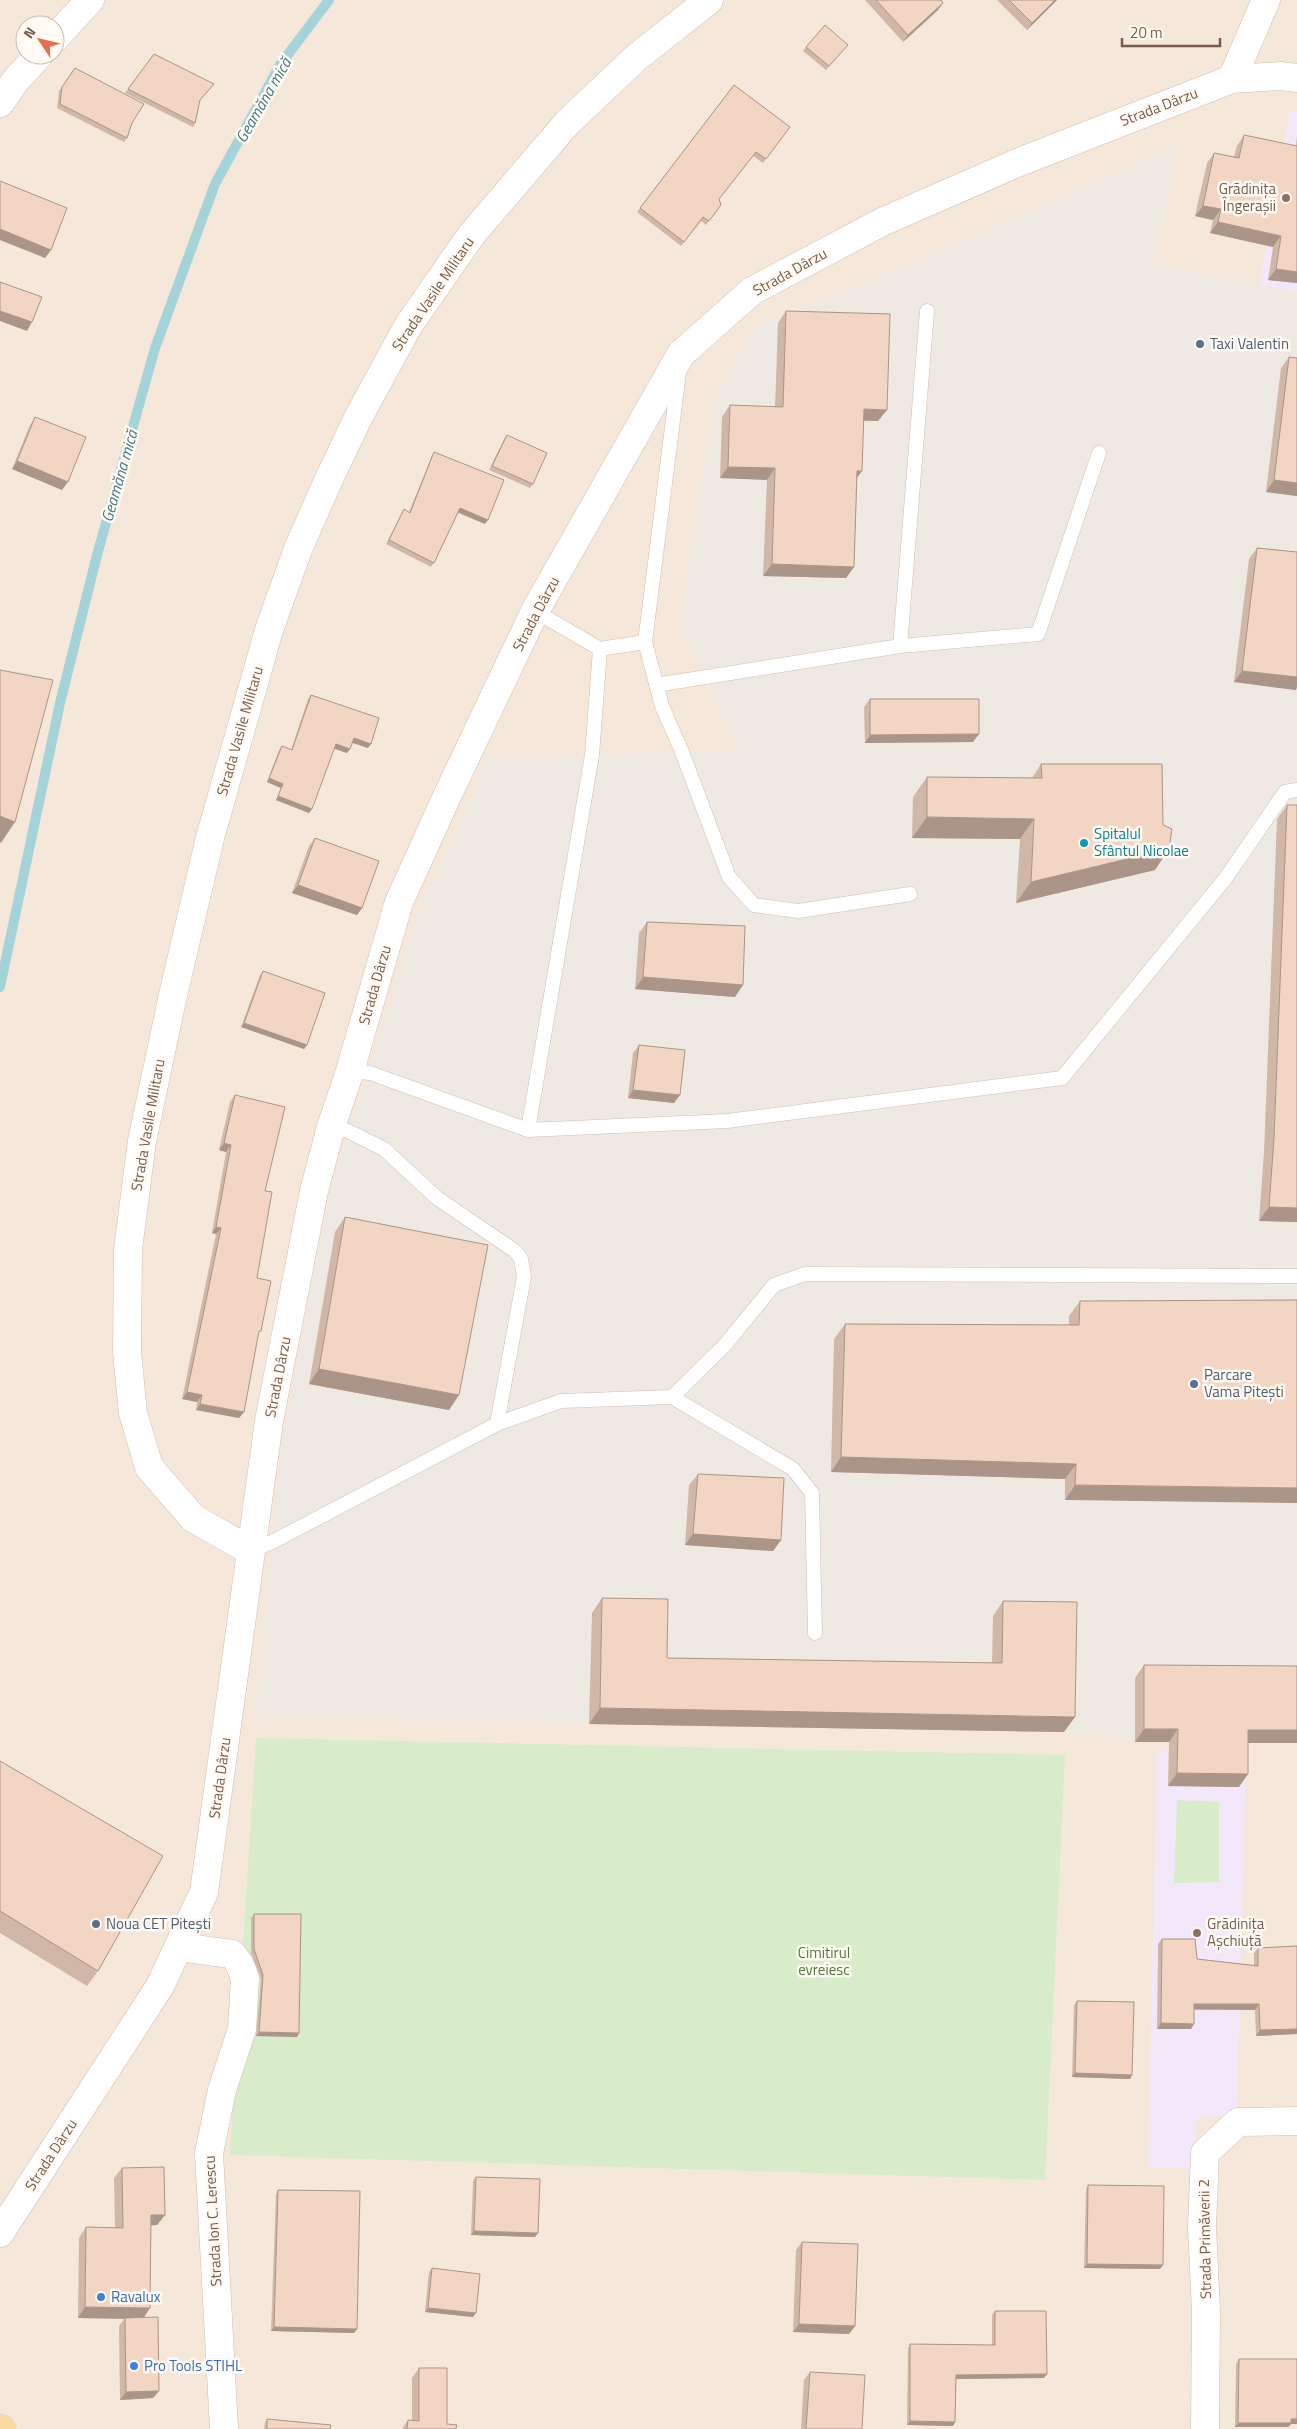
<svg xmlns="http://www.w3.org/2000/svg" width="1297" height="2429" font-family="'Titillium Web',sans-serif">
  <rect width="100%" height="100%" fill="#fdf6ec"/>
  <path fill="#f5e8da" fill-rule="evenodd" d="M0 0H1297V2429H0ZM25 25H55V55H25Z"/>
  <path fill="#efe9e4" d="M1178 145 1153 264 1297 291V1744L1135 1742 1064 1732 256 1718 281 1452 321 1233 348 1131 370 1073 417 919 489 758 740 751 680 626 715 395 757 325 899 269Z"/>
  <path fill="#f3e8fa" d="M1290 111 1297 112V291L1259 285Z
    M1169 1751 1246 1753 1237 2114 1198 2117 1190 2168 1148 2167 1157 1753Z"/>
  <path fill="#d8ecc9" d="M256 1738 1065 1755 1045 2180 230 2155Z
    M1177 1800 1219 1802V1882L1174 1883Z"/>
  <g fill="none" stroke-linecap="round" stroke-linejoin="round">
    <path stroke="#a5d3da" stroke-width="10" d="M0 987 60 703 97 555 155 348 215 184 280 65 329 0"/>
    <g stroke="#d1beb0" stroke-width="15">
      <path id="service" d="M679 372 645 642 662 706 682 752 729 877 754 905 798 911 910 894
        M535 611 600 649 645 642
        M900 646 927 311
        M656 685 900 646 1038 634 1099 453
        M350 1071 370 1073 528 1130 727 1121 1062 1078 1225 879 1285 792 1297 790
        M528 1130 592 755 600 649
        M672 1397 724 1346 774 1285 805 1274 1297 1276
        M497 1424 561 1401 672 1397 793 1469 812 1493 815 1633
        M251 1551 272 1542 497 1424 524 1277 521 1259 515 1251 437 1198 384 1149 348 1131 331 1127"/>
    </g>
    <g stroke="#d1beb0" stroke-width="29">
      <path id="minor" d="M55 38 90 0
        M1232 79 1281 76 1297 78
        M0 103 16 80 39 55
        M251 1551 193 1518 149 1467 133 1413 127 1352 128 1249 142 1141 173 995 210 838 269 630 298 549 328 481 358 418 408 326 472 234 568 122 637 57 709 0
        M179 1947 232 1954 239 1963 245 1978 242 2029 222 2090 209 2153 224 2429
        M0 2233 160 1986 204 1892 269 1421 314 1191 331 1127 350 1071 399 902 448 794 535 611 681 354 752 291 882 222 1017 163 1232 79 1266 0
        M1205 2429 1206 2311 1202 2226 1205 2153 1238 2122 1297 2121"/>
    </g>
    <g stroke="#dad1cd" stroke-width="29">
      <path id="primary" d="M0 2428 2 2429"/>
    </g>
    <use href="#service" stroke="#fff" stroke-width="14"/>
    <use href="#minor" stroke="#fff" stroke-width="28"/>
    <use href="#primary" stroke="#fbd9a5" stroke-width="28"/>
  </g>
  <path fill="#d1b7a8" d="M865 0H941L943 3 938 10 903 42Z
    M997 0H1057L1027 30Z
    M848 45 826 70 803 51 806 47Z
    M154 54 214 84 199 101 195 123 193 127 125 93Z
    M75 68 132 123 127 138 124 142 57 108 59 91Z
    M734 85 790 127 763 163 753 156 719 199 721 205 706 225 701 221 681 246 637 212Z
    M1244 135 1296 146 1297 136V283L1268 280 1273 247 1210 233 1213 220 1195 216 1207 163 1214 153 1234 157 1237 146Z
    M786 311 878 421H864L857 478 854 567 846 578 763 576 767 480 720 478 722 417 730 405 775 407 778 323Z
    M1289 357 1297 358V496L1266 492 1281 368Z
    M35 417 62 490 12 469 30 425Z
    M507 435 533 484 530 488 489 470 504 439Z
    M434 452 485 524 458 513 434 563 431 567 386 544 404 509 409 512 432 456Z
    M1257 548 1296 690 1234 682 1249 559Z
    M311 695 368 748 352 743 347 753 334 749 309 813 276 800 281 788 267 782 279 750 282 746 291 750 308 699Z
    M870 699 973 742 865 743 864 707Z
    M1041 764 1163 825 1155 870 1016 903 1020 839 912 838 913 797 927 777 1032 778Z
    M1287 805 1297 1222 1259 1221 1264 1153 1277 819Z
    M315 838 362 908 357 915 292 893 309 846Z
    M647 922 735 997 635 989 639 933Z
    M263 971 307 1045 304 1049 241 1027 260 975Z
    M639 1045 674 1103 628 1098 633 1053Z
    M235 1095 265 1191 257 1278 258 1336 244 1412 239 1418 196 1410 197 1402 182 1399 216 1234 212 1233 226 1152 219 1150 230 1102Z
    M345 1217 449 1410 309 1384 335 1232Z
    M1297 1300 1065 1500V1479L831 1472 834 1339 845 1324 1069 1325V1316L1080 1301Z
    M698 1474 781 1540 773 1551 685 1545 689 1485Z
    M602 1598 667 1658 992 1663 993 1616 1003 1601 1064 1732 589 1724 592 1613Z
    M1144 1665 1248 1743 1239 1787 1168 1786 1169 1742H1135V1678Z
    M0 1761 98 1971 87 1986 0 1933Z
    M254 1914 299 2033 297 2037 256 2036 261 1979 251 1953V1918Z
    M1162 1939 1197 1959 1254 1965V1953L1258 1948 1297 2034 1256 2036 1255 2010H1194L1191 2029H1157L1158 1944Z
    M1077 2001 1130 2079 1072 2077 1074 2005Z
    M122 2168 165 2215 157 2225H151L144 2318 159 2391 153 2398 120 2400 119 2326 124 2319 78 2318 79 2238 86 2227 115 2228 114 2178Z
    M476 2177 535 2237 471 2235 473 2181Z
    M1088 2185 1160 2269 1084 2268 1086 2189Z
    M278 2190 357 2329 354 2333 271 2331 276 2194Z
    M802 2242 855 2326 849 2334 793 2332 796 2250Z
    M432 2268 473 2317 425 2312 429 2272Z
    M995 2311 1044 2378 956 2379 955 2422 953 2426 907 2425 908 2348 910 2344 992 2345V2315Z
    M1239 2359 1291 2424 1288 2427H1235L1236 2364Z
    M419 2368 447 2424 456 2429H402L408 2420 412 2421V2378Z
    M810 2372 862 2429H801L804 2380Z
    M267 2419 330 2429H264L265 2423Z"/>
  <path fill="#aa9588" d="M1055 0H1057L1027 30 1032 23Z
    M943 3 938 10 903 42 908 35Z
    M1203 206 1221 209 1213 220 1195 216Z
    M1218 222 1281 236 1273 247 1210 233Z
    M0 229 51 250 45 258 0 240Z
    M1276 269 1297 272V283L1268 280Z
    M0 311 32 322 27 331 0 321Z
    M864 409 887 410 878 421 856 420Z
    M17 461 68 482 62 490 12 469Z
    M728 467 775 468 767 480 720 478Z
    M857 471H862L854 482Z
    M1274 480 1297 483V496L1266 492Z
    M460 508 488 520 485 524 458 512Z
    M772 564 854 567 846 578 763 576Z
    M1242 671 1297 677V687L1296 690 1234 682Z
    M979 734 973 742 865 743 870 735Z
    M354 738 371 744 368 748 351 742Z
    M336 744 350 749 347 753 333 748Z
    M269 778 283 784 281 788 267 782Z
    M278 796 312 809 309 813 276 800Z
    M0 816 15 822 1 843 0 842Z
    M927 817 1034 819 1020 839 912 838Z
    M1169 849 1155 870 1016 903 1031 882Z
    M298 885 362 908 357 915 292 893Z
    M643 977 743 985 735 997 635 989Z
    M244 1023 307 1045 304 1049 241 1027Z
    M633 1090 680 1095 674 1103 628 1098Z
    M224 1143 231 1145 226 1152 219 1150Z
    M1269 1207 1297 1208V1222L1259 1221Z
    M216 1227 221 1228 216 1234 212 1233Z
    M319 1369 459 1395 449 1410 309 1384Z
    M187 1392 202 1395 197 1402 182 1399Z
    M200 1404 244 1412 239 1418 196 1410Z
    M841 1457 1076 1464 1065 1479 831 1472Z
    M1075 1485 1297 1488V1503L1065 1500Z
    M693 1534 781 1540 773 1551 685 1545Z
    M600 1708 1075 1717 1064 1732 589 1724Z
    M1144 1729H1178L1169 1742H1135Z
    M1248 1730H1297V1743H1239Z
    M1177 1773 1248 1774 1239 1787 1168 1786Z
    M1194 2004H1259L1255 2010 1190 2009Z
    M1161 2023 1194 2024 1191 2029H1157Z
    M1297 2029V2034L1256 2036 1260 2030Z
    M259 2032 299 2033 297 2037 256 2036Z
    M1075 2073 1132 2075 1130 2079 1072 2077Z
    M151 2215H165L157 2225 144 2226Z
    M474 2231 538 2233 535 2237 471 2235Z
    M1087 2264 1163 2265 1160 2269 1084 2268Z
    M85 2307 150 2308 143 2319 78 2318Z
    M428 2308 476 2313 473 2317 425 2312Z
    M799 2324 855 2326 849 2334 793 2332Z
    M274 2327 357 2329 354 2333 271 2331Z
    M1047 2374 1044 2378 953 2379 956 2375Z
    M159 2391 153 2398 120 2400 126 2392Z
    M1291 2419H1297V2424H1291L1288 2427H1235L1238 2423Z
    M910 2421 955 2422 953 2426 907 2425Z"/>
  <path fill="#f3d5c3" stroke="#aa9588" d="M876 0H941L943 3 908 35Z
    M1009 0H1055L1032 23Z
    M825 25 848 45 829 66 806 47Z
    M154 54 214 84 200 100 195 123 128 89Z
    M75 68 144 104 132 123 127 138 60 104 62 87Z
    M734 85 790 127 766 159 756 152 719 199 721 205 709 221 703 217 684 242 640 208Z
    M1244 135 1297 146V272L1276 269 1281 236 1218 222 1221 209 1203 206 1214 153 1239 158Z
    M0 181 67 208 51 250 0 229Z
    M0 282 42 297 32 322 0 311Z
    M786 311 890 314 887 410 864 409 862 471H857L854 567 772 564 775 468 728 467 730 405 783 407Z
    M1289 357 1297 358V483L1274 480Z
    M35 417 86 437 68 482 17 461Z
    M507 435 547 453 533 484 492 466Z
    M434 452 504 480 488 520 460 508 434 563 389 540 404 509 410 513Z
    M1257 548 1297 552V677L1242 671Z
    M0 670 53 680 15 822 0 816Z
    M311 695 379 718 371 744 354 738 350 749 336 744 312 809 278 796 283 784 269 778 282 746 292 750Z
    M870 699H979V734L870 735Z
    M1041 764H1162L1163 825 1172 829 1169 849 1031 882 1034 819 927 817V777L1042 778Z
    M1287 805H1297V1208L1269 1207 1274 1138Z
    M315 838 379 861 362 908 298 885Z
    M647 922 745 926 743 985 643 977Z
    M263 971 325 993 307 1045 244 1023Z
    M639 1045 685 1050 680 1095 633 1090Z
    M235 1095 285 1107 265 1191 272 1192 257 1278 271 1281 261 1331H259L244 1412 200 1404 202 1395 187 1392 221 1228 216 1227 231 1145 224 1143Z
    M345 1217 488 1245 459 1395 319 1369Z
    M1297 1300V1488L1075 1485 1076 1464 841 1457 845 1324 1079 1325 1080 1301Z
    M698 1474 784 1478 781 1540 693 1534Z
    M602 1598 668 1599 667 1658 1002 1663 1003 1601 1077 1602 1075 1717 600 1708Z
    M1144 1665 1297 1666V1730H1248V1774L1177 1773 1178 1729H1144Z
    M0 1761 163 1856 98 1971 0 1911Z
    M254 1914H301L299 2033 259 2032 263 1975 254 1949Z
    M1162 1939H1195L1197 1959 1258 1966V1948L1297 1946V2029L1260 2030 1259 2004H1194V2024L1161 2023Z
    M1077 2001 1134 2002 1132 2075 1075 2073Z
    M164 2167 165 2215H151L150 2308 85 2307 86 2227 123 2228 122 2168Z
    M476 2177 540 2179 538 2233 474 2231Z
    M1088 2185 1164 2186 1163 2265 1087 2264Z
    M278 2190 360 2191 357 2329 274 2327Z
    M802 2242 858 2244 855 2326 799 2324Z
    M432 2268 480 2274 476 2313 428 2308Z
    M995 2311H1046L1047 2374 956 2375 955 2422 910 2421V2344L995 2345Z
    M158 2317 159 2391 126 2392 125 2318Z
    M1239 2359H1297V2419H1291V2423H1238Z
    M419 2368H447V2424L457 2425 456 2429H407L408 2420 419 2421Z
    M810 2372 865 2375 862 2429H806Z
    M267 2419 331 2425 330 2429H267Z"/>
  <g fill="#8d6e63" stroke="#fffaf3" stroke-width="2">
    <circle cx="1286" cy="198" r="5"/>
    <circle cx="1197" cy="1933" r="5"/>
  </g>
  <g fill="#5c6f8a" stroke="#fffaf3" stroke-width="2">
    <circle cx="1200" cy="344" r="5"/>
    <circle cx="1194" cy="1384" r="5"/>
    <circle cx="96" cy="1924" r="5"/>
  </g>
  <circle fill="#0f9aa8" stroke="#fffaf3" stroke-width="2" cx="1084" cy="843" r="5"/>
  <g fill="#3f7fe0" stroke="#fffaf3" stroke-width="2">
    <circle cx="101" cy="2297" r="5"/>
    <circle cx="134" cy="2366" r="5"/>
  </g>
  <g text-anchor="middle" stroke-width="5" stroke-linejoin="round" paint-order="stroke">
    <g font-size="15" fill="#7a5c4d" stroke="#fffaf3">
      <text transform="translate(1159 107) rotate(-21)" y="5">Strada Dârzu</text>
      <text transform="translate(790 272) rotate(-29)" y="5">Strada Dârzu</text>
      <text transform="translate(433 294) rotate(-56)" y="5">Strada Vasile Militaru</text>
      <text transform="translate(536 614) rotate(-62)" y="5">Strada Dârzu</text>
      <text transform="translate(240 731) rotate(-74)" y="5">Strada Vasile Militaru</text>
      <text transform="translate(375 985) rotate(-74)" y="5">Strada Dârzu</text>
      <text transform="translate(148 1125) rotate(-80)" y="5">Strada Vasile Militaru</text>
      <text transform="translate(278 1377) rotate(-79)" y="5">Strada Dârzu</text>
      <text transform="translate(220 1778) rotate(-82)" y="5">Strada Dârzu</text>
      <text transform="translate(51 2155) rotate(-57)" y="5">Strada Dârzu</text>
      <text transform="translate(213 2221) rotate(-93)" y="5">Strada Ion C. Lerescu</text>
      <text transform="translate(1205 2239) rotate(-91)" y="5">Strada Primăverii 2</text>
    </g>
    <g font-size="15" fill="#785e54" stroke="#fffaf3" text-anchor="end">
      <text x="1276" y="194">Grădinița<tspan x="1276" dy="17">Îngerașii</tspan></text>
      <text x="1207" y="1929" text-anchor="start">Grădinița<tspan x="1207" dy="17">Așchiuță</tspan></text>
    </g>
    <g font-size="15" fill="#4e5e75" stroke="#fffaf3" text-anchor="start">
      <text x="1210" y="349">Taxi Valentin</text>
      <text x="1204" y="1380">Parcare<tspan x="1204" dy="17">Vama Pitești</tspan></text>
      <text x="106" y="1929">Noua CET Pitești</text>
    </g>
    <g font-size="15" fill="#0d838f" stroke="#fffaf3" text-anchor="start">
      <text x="1094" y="839">Spitalul<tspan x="1094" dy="17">Sfântul Nicolae</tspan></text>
    </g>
    <g font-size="15" fill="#537a41" stroke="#fffaf3">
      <text x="824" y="1958">Cimitirul<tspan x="824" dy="17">evreiesc</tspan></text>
    </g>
    <g font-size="15" fill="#366cbe" stroke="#fffaf3" text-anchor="start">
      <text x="111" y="2302">Ravalux</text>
      <text x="144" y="2371">Pro Tools STIHL</text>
    </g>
    <g font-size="16" font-style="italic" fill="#437c86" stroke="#fffaf3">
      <text transform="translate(263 100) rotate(-60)" y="6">Geamăna mică</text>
      <text transform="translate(119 476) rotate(-74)" y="6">Geamăna mică</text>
    </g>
  </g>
  <g transform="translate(40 40) rotate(305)"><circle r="24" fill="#fffaf3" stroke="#cabbb1"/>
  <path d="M0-4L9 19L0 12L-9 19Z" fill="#e76f51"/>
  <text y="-8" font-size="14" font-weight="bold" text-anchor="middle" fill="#7a5c4d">N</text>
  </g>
  <path d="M1122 38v8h98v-8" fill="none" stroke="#7a5c4d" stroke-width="2.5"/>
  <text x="1130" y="38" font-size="15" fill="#7a5c4d" stroke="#fffaf3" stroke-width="4" paint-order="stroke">20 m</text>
</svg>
